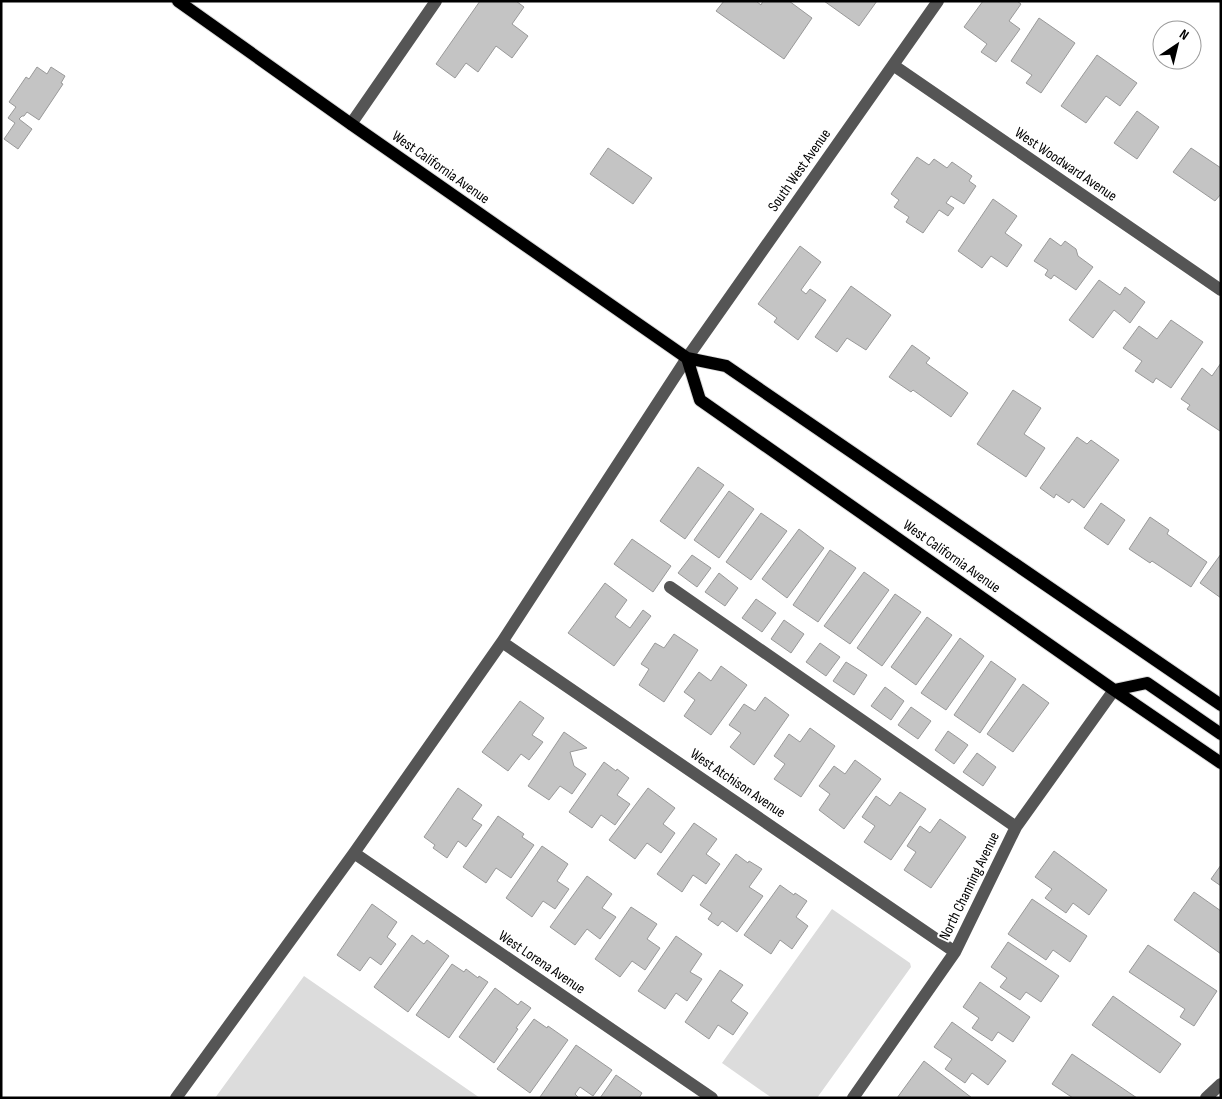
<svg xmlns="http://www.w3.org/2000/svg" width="1222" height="1099" font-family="'Sofia Sans Condensed',sans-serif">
  <rect width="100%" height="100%" fill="#fff"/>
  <path fill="#dcdcdc" d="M832 909 910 963 911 967 817 1098H772L722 1063Z
    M304 976 480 1098H215Z"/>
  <path fill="#c4c4c4" stroke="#999" d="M480 1H516L524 7 512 24 528 36 512 58 496 46 478 72 466 63 455 78 436 64Z
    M724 1H756L761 5 763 1H789L812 18 784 59 716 11Z
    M824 1H877L859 26Z
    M983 1H1017L1021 4 1009 21 1020 29 996 62 981 52 987 44 964 27Z
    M1039 18 1075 43 1041 93 1026 83 1032 75 1011 61Z
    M1097 55 1137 83 1120 106 1106 96 1086 123 1061 106Z
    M37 67 47 74 51 67 65 76 61 83 63 84 39 120 27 112 24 116H22L19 119 32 129 18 149 4 139 15 123 8 118 16 107 9 102 26 77 29 79Z
    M1137 111 1159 127 1137 159 1114 143Z
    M608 148 652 178 633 204 590 174Z
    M1191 148 1221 168V194L1215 201 1173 172Z
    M917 157 929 165 934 159 947 168 952 162 972 176 969 181 976 186 964 204 951 196 946 203 954 208 948 216 939 210 923 233 906 222 909 217 894 207 899 200 891 194Z
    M993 199 1017 216 1005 233 1022 245 1007 267 991 256 982 268 958 251Z
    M1050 238 1061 246 1065 241 1076 249 1078 256 1093 267 1076 290 1054 275 1051 279 1045 275 1048 270 1034 261Z
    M800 246 821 262 801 290 806 294 810 289 826 300 798 340 774 322 777 318 758 304Z
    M1099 280 1120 295 1125 287 1145 302 1130 323 1114 310 1093 338 1069 320Z
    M851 286 891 315 866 350 847 338 837 352 815 337Z
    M1171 320 1203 342 1171 388 1156 378 1153 383 1135 371 1142 361 1123 348 1139 326 1157 339Z
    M912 345 930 358 926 363 968 393 951 417 913 390 911 392 889 377Z
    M1221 363V429L1220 431 1187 409 1190 405 1181 399 1202 368 1212 376Z
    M1013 390 1041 408 1024 434 1045 448 1026 477 977 444Z
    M1077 437 1087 444 1091 440 1119 460 1084 508 1072 499 1069 503 1056 494 1054 498 1040 488Z
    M698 467 724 485 685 539 660 521Z
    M729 491 754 509 719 558 694 540Z
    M1101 503 1125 520 1108 545 1084 528Z
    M761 513 787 531 751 580 726 562Z
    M1150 517 1169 530 1167 534 1207 562 1191 587 1152 561 1150 563 1129 549Z
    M799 529 824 548 787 598 762 579Z
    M632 539 671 566 653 592 614 564Z
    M830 550 856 568 818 622 793 605Z
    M1221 554V598L1200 583Z
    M692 555 711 568 697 587 678 573Z
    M864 572 889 590 850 644 824 626Z
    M719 573 738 588 725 606 705 592Z
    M605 583 627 600 615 617 630 628 643 610 651 616 614 666 568 633Z
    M895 594 921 612 882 666 857 648Z
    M756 599 776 613 762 632 742 618Z
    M927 617 952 635 916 685 891 667Z
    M784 620 804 634 791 653 771 639Z
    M674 634 698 650 664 702 639 685 649 669 641 664 655 643 664 648Z
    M960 638 984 656 946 710 921 693Z
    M820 643 840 657 826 676 806 662Z
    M991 661 1016 679 980 733 954 715Z
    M846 662 867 675 854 695 833 681Z
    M721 666 747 685 711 735 684 716 695 700 684 692 699 672 711 681Z
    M1023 684 1049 703 1013 752 987 734Z
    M885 687 904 701 891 720 871 706Z
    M765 697 789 715 754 765 730 747 741 733 729 725 744 704 755 711Z
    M520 701 544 718 532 735 543 742 529 760 521 754 508 771 482 752Z
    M911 707 931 721 918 739 898 725Z
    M810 728 835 746 801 797 774 779 785 764 774 756 789 734 800 742Z
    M948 731 968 745 954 764 935 750Z
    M564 732 587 748 570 752 574 766 586 774 572 794 560 786 549 800 528 786Z
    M977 753 996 767 983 786 963 772Z
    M855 760 881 779 844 829 819 810 830 794 819 786 834 766 845 774Z
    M604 762 616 771 617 769 629 778 617 795 630 804 615 825 601 815 592 828 569 812Z
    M458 788 482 805 472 819 482 825 466 847 458 841 447 858 433 848 435 845 424 837Z
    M648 788 675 808 663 824 675 833 661 853 647 843 635 859 609 840Z
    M900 792 926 809 891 860 864 842 875 826 862 817 876 796 890 806Z
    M498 816 524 834 522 837 534 845 511 878 496 868 486 883 463 867Z
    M940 819 966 837 931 888 904 870 916 852 907 846 920 826 930 833Z
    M694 823 717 839 706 854 720 864 706 884 693 875 682 892 657 874Z
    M542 846 568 864 557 881 569 889 555 909 543 901 532 917 506 898Z
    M1054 851 1107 890 1089 915 1073 903 1066 913 1045 898 1052 889 1035 877Z
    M736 854 748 863 749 861 762 869 749 887 763 896 737 932 722 921 718 926 708 919 712 913 700 905Z
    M1221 865V886L1211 879Z
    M587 876 612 894 602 908 616 917 600 939 587 929 575 945 550 927Z
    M780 885 794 895 795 893 807 901 796 917 808 926 792 949 780 940 771 954 744 935Z
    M1194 892 1221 911V954L1174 920Z
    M1032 899 1087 936 1070 962 1053 950 1046 960 1008 934Z
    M372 904 397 922 387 937 396 944 381 965 370 957 360 971 337 955Z
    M631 907 657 924 647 939 660 948 645 970 632 961 620 977 595 959Z
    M412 935 424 944 427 940 449 956 408 1012 374 987Z
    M676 936 702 954 690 972 702 979 687 1001 676 993 665 1009 638 991Z
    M1008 942 1059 976 1041 1002 1026 992 1020 1000 1000 987 1007 978 991 967Z
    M1148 945 1217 991 1194 1026 1180 1017 1185 1009 1129 972Z
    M452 964 464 972 466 969 478 978 479 976 488 982 449 1038 416 1015Z
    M720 970 743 985 731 1001 748 1013 733 1035 718 1025 709 1039 685 1022Z
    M980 982 1030 1017 1013 1042 998 1032 992 1041 972 1028 979 1018 963 1007Z
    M495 988 518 1005 521 1001 531 1008 516 1028 518 1029 494 1063 459 1037Z
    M1113 996 1181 1044 1160 1073 1092 1025Z
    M534 1019 547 1028 548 1026 568 1040 530 1093 497 1069Z
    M952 1022 1006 1061 988 1085 972 1073 965 1083 945 1069 952 1059 934 1047Z
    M576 1045 612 1070 593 1096 580 1087 575 1094 579 1098H541L540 1097Z
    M1072 1054 1137 1098H1073L1052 1084Z
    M924 1061 972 1098H897Z
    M616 1075 642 1093 639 1098H600Z"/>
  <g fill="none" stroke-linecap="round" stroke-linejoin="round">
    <g stroke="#dbdbdb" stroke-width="14">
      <path id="major" d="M178 1 351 124 687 358 726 366 1221 705
        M687 358 700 400 1114 690 1221 763
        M1114 690 1147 683 1221 734"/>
    </g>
    <path stroke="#555" stroke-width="12" d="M893 65 1221 290
      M351 124 436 1
      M670 587 1016 827
      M502 642 955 952
      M354 853 712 1098
      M176 1098 354 853 502 642 687 358 938 1
      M853 1098 955 952 1016 827 1114 690
      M1206 1098 1221 1084"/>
    <use href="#major" stroke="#000" stroke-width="12"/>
  </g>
  <g text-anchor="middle" stroke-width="4" stroke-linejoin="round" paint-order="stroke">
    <g font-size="15" fill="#000" stroke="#fff">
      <text transform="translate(1066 164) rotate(34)" y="5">West Woodward Avenue</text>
      <text transform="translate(441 167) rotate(35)" y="5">West California Avenue</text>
      <text transform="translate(799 170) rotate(-55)" y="5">South West Avenue</text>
      <text transform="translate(952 556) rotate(35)" y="5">West California Avenue</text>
      <text transform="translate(738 783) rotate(34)" y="5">West Atchison Avenue</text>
      <text transform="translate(969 886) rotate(-64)" y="5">North Channing Avenue</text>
      <text transform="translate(542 962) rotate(34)" y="5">West Lorena Avenue</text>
    </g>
  </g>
  <rect width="1222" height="1099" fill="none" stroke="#000000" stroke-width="5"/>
  <g transform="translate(1177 45) rotate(35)"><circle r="24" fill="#ffffff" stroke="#999999"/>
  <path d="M0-4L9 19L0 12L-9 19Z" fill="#000000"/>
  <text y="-8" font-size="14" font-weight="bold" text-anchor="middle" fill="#000000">N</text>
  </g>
</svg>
